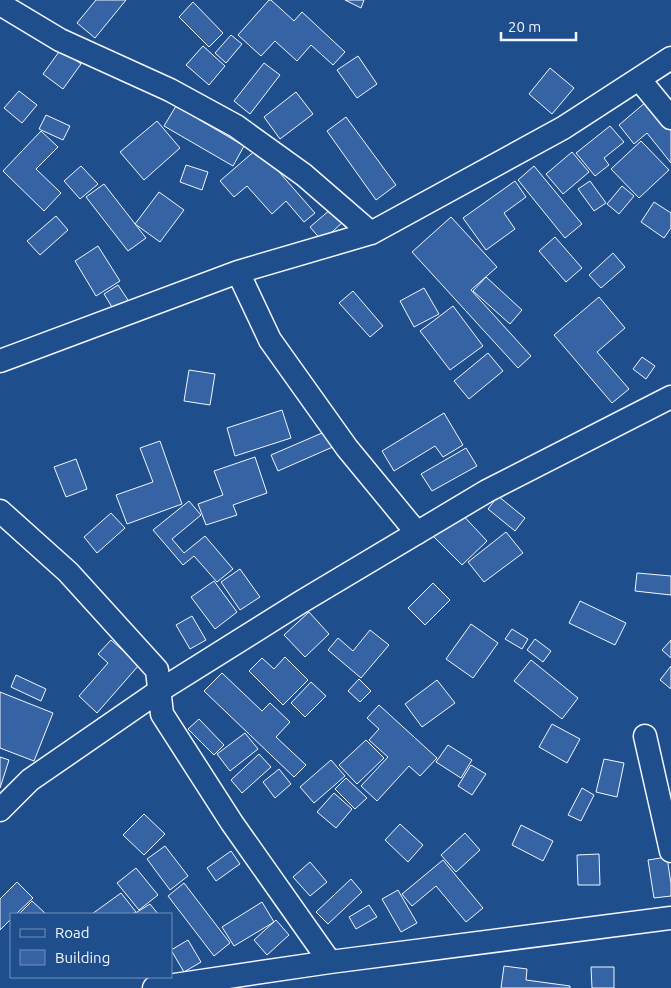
<svg xmlns="http://www.w3.org/2000/svg" width="671" height="988" font-family="Ubuntu,sans-serif">
  <rect width="100%" height="100%" fill="#1f4e8c"/>
  <path fill="#3563a3" stroke="#f2f6ff" d="M96 0H126L95 38 77 23Z
    M269 0H271L294 21 302 12 345 52 333 65 311 45 297 61 275 41 261 56 238 35Z
    M345 0H364L361 8Z
    M193 2 223 33 209 47 179 17Z
    M231 35 242 44 226 63 215 53Z
    M203 46 225 66 209 85 186 65Z
    M61 49 81 64 63 89 43 74Z
    M358 56 377 84 357 98 337 70Z
    M264 63 280 75 250 114 234 101Z
    M550 68 574 88 552 114 529 94Z
    M19 91 37 105 22 123 4 108Z
    M296 92 313 114 280 139 264 117Z
    M647 101 671 130V163L647 133 634 144 619 125Z
    M176 106 244 146 233 166 164 126Z
    M46 115 70 126 63 140 39 129Z
    M346 117 396 185 376 200 327 131Z
    M157 121 180 148 144 180 120 152Z
    M610 126 624 142 604 158 609 165 595 176 576 153Z
    M41 131 58 147 36 169 61 193 44 211 3 171Z
    M641 141 669 170 639 198 611 169Z
    M258 148 315 213 304 222 286 201 272 214 247 186 234 197 220 181Z
    M572 152 589 172 563 194 546 174Z
    M186 165 208 172 202 190 180 182Z
    M81 166 98 184 80 199 64 181Z
    M534 166 582 224 565 238 518 180Z
    M515 181 526 197 504 213 515 229 486 250 463 218Z
    M590 181 606 203 594 211 578 189Z
    M104 184 146 238 128 251 86 197Z
    M622 186 634 196 619 214 607 204Z
    M159 192 184 210 160 242 135 224Z
    M654 202 671 213V228L664 238 641 222Z
    M331 209 343 222 322 241 310 227Z
    M56 216 68 230 40 255 27 241Z
    M451 217 497 267 471 290 531 356 518 368 412 252Z
    M555 237 582 268 566 282 539 251Z
    M98 246 120 281 96 296 75 261Z
    M613 253 625 267 601 288 589 275Z
    M486 277 522 310 510 324 473 291Z
    M118 285 130 303 115 312 104 294Z
    M424 288 439 314 414 327 400 301Z
    M353 291 383 326 370 337 339 303Z
    M599 297 625 328 597 352 629 389 612 403 554 335Z
    M453 306 483 346 450 370 420 331Z
    M488 353 503 371 469 399 454 381Z
    M642 357 655 366 646 379 633 369Z
    M189 370 215 374 210 405 184 401Z
    M282 410 291 438 235 456 227 428Z
    M444 413 463 445 443 457 435 446 394 471 382 451Z
    M329 430 335 446 278 471 271 455Z
    M160 441 182 504 127 524 116 495 153 482 140 448Z
    M466 448 477 466 432 491 421 474Z
    M255 457 267 493 233 505 237 515 206 525 198 504 223 495 214 471Z
    M76 459 87 489 66 497 54 467Z
    M498 496 525 518 515 531 488 509Z
    M189 501 201 515 172 539 184 553 205 536 233 569 217 582 194 556 183 565 153 530Z
    M458 510 487 541 462 565 432 535Z
    M111 513 125 528 97 553 84 537Z
    M506 532 523 553 484 582 468 562Z
    M240 569 260 597 240 610 221 582Z
    M637 573 671 576V595L635 591Z
    M214 581 237 612 215 629 191 597Z
    M433 583 450 600 425 625 408 608Z
    M580 601 626 623 615 645 569 623Z
    M309 612 329 634 305 657 284 635Z
    M192 616 206 640 190 649 176 625Z
    M471 624 498 643 473 678 446 659Z
    M512 629 528 639 522 649 505 639Z
    M370 630 389 645 361 678 328 650 338 638 353 651Z
    M535 639 551 651 543 662 527 650Z
    M111 640 139 665 97 713 79 696 108 663 98 654Z
    M671 640V658L662 650Z
    M285 657 308 680 283 705 249 671 262 658 274 669Z
    M531 660 578 698 562 719 514 681Z
    M671 666V689L660 680Z
    M222 673 262 711 270 703 290 722 276 737 306 765 294 777 204 691Z
    M16 675 46 689 41 701 11 687Z
    M359 679 371 691 360 702 348 691Z
    M437 680 455 703 422 727 405 704Z
    M311 682 326 696 305 717 291 703Z
    M0 692 53 713 34 761 0 748Z
    M379 705 437 758 420 776 409 766 377 801 361 786 388 757 369 740 379 729 367 718Z
    M199 719 224 745 214 755 188 729Z
    M552 724 580 739 567 763 539 747Z
    M245 733 258 749 230 771 217 754Z
    M366 740 384 758 357 784 339 765Z
    M448 745 472 760 461 778 436 762Z
    M259 754 271 767 242 793 231 780Z
    M0 757 9 760 0 788Z
    M604 759 624 763 617 797 596 792Z
    M331 760 345 776 314 803 300 787Z
    M471 765 486 774 472 795 458 786Z
    M279 769 291 784 275 798 263 782Z
    M346 778 367 798 355 809 335 789Z
    M582 788 594 795 581 821 568 815Z
    M334 793 352 809 336 828 317 812Z
    M144 814 165 834 144 855 123 835Z
    M400 824 423 845 408 862 385 840Z
    M521 825 553 841 543 861 512 845Z
    M465 833 480 850 456 872 441 855Z
    M165 846 188 876 170 890 147 859Z
    M231 851 240 864 216 881 207 868Z
    M599 854 600 885H578L577 855Z
    M667 857 671 884V896L654 898 648 860Z
    M443 860 483 908 466 922 436 886 412 906 402 894Z
    M310 862 327 882 310 896 293 877Z
    M136 868 158 895 139 910 117 883Z
    M351 879 362 892 328 924 316 912Z
    M17 882 33 898 16 914H11V919L0 930V899Z
    M184 883 230 943 214 956 168 896Z
    M398 890 417 923 401 932 382 899Z
    M121 893 136 912 132 914H92Z
    M32 901 46 914H19Z
    M262 902 274 922 234 946 222 927Z
    M150 904 158 914H134Z
    M369 905 377 917 356 929 349 917Z
    M276 920 289 935 267 955 254 940Z
    M188 940 201 962 184 972 171 950Z
    M504 966 527 969 526 980 570 986V988H501Z
    M591 967H614V988H592Z"/>
  <g fill="none" stroke-linecap="round" stroke-linejoin="round">
    <g stroke="#f2f6ff" stroke-width="25">
      <path id="minor" d="M0 4 60 40 170 90 236 126 304 175 371 233
        M639 79 671 118
        M238 272 270 340 347 448 417 533
        M0 361 238 272 371 233 563 128 671 58
        M0 511 68 572 157 670 162 714 232 823 330 962
        M645 736 671 851
        M0 810 30 780 159 691 301 602 487 491 671 397
        M154 988 330 962 671 918"/>
    </g>
    <use href="#minor" stroke="#1f4e8c" stroke-width="22"/>
  </g>
  <rect x="10" y="913" width="162" height="65" fill="#1f4e8c" stroke="#7391ba"/>
  <rect x="20" y="929" width="25" height="8" fill="#1f4e8c" stroke="#7391ba"/>
  <text x="55" y="938" font-size="15" fill="#f2f6ff">Road</text>
  <rect x="20" y="950" width="25" height="15" fill="#3563a3" stroke="#7391ba"/>
  <text x="55" y="963" font-size="15" fill="#f2f6ff">Building</text>
  <path d="M501 32v8h75v-8" fill="none" stroke="#f2f6ff" stroke-width="2.5"/>
  <text x="508" y="32" font-size="15" fill="#f2f6ff" stroke="#1f4e8c" stroke-width="4" paint-order="stroke">20 m</text>
</svg>
